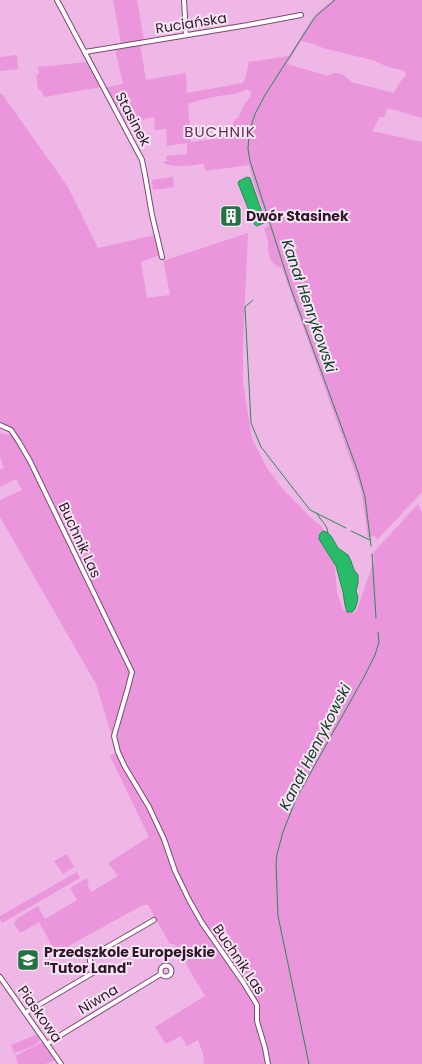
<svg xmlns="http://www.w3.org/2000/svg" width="422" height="1064" font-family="Poppins,sans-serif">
  <rect width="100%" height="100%" fill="#efb7e5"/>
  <path fill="#ea95dc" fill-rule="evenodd" d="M113 0H137L144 40 121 44Z
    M333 0H422V118L388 108 384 117H380L372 131 422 142V492L377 540 375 536 368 537 361 489 282 268C269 264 268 255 268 244 268 239 265 233 264 228L269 226 268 223 255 187 249 165 205 171 204 164C191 165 174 169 162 162L167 161 166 156 187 154V143L167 146 166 129 155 130 154 117 125 123 106 87 123 84 115 49 140 44 146 80 186 73 187 93 243 83 246 76 249 62 289 56 310 22 317 13ZM301 41 314 44 323 48 372 60 388 67 405 71 406 75 400 82 394 93 351 82C346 75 335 69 328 76L287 64ZM247 89 251 92V96L245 103 238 118 234 120 233 124 234 127 239 129 238 134 236 136 191 142 188 104C198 100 209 98 219 96 231 94 236 95 247 89Z
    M17 55 18 69 0 71V57Z
    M88 62 102 87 44 97 41 90H38L36 75 39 74 38 67Z
    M0 94H2L68 187 98 248 155 235 160 255 141 262 147 298 170 295 163 258 166 260 248 233 243 346V383L252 439 267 468 282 488 297 503 307 514 323 528 324 535 334 559 337 593 343 610 356 612 374 561 373 553 418 504 421 511 422 512V1064H204L203 1054 198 1040 187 1046 181 1036 166 1044 155 1027 205 996 174 944H170L148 905H143L56 953 39 922 20 933 14 923 18 918 38 906 45 919 77 900 70 888 87 878 89 883 87 884 91 892 118 876 108 863 149 837 110 756 117 753 96 684 0 517V500L22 490 16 479 0 487V469L4 468 0 457V433L13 436 16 431 0 422Z
    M173 177 174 187 153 190 152 180Z
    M67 854 74 867 63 874 54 861Z
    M77 872 80 878 2 923 0 919V916Z
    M38 1034 41 1039C35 1047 23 1050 14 1053L11 1045Z
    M43 1042 56 1060 45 1064H16L18 1063 15 1056Z"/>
  <path fill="#28bb68" stroke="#298a55" d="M247 177 250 178 265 221 264 223 257 226 255 225 254 223 238 183 239 181Z
    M324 531 328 533 331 536 338 548 348 555 351 561 354 570 358 575V583L356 591 358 597 357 603 355 609 352 612H347L345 605 343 592 336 566 319 539C319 535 320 532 324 531Z"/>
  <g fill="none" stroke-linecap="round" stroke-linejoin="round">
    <path stroke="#298a55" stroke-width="1" d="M335 0 315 17 265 95 255 114 249 133 248 149 250 161 290 286 358 472 365 497 371 546
      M253 300 245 307 251 423 261 447 310 510 346 528
      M317 513C320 521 327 523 328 533
      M351 531 370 540
      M372 554 376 618
      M309 1064 278 916 276 864 277 854 283 832 296 799 364 677 375 655 379 642 378 632"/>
    <g stroke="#7a4a73" stroke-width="6">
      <path id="street" d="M57 0 142 160 145 175 152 215 162 257
        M184 0 186 35
        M85 52 248 25 301 15
        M0 425 11 430 19 442 30 461 132 672 127 691 114 736 118 752 125 767 149 807 164 839 175 871 189 900 202 923 243 982 257 1005V1021L265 1048 268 1064
        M160.5 971a5.5 5.5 0 1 1 11 0a5.5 5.5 0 1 1-11 0Z
        M0 977 61 1064
        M25 1013 96 971 90 962V957L154 920
        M47 1044 64 1033 161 974"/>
    </g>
    <use href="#street" stroke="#fff" stroke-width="4"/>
  </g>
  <defs>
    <g id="building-square" transform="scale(1.15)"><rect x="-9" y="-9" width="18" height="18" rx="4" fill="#237242" stroke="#fce5f7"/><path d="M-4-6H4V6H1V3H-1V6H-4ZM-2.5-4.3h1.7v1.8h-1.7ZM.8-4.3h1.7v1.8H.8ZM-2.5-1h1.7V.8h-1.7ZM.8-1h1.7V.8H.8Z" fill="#fff"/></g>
    <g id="school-square" transform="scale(1.15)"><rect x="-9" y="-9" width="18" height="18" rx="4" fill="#237242" stroke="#fce5f7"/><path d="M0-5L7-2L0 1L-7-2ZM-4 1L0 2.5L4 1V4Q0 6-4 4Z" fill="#fff"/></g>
  </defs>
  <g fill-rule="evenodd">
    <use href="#building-square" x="231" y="216"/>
    <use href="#school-square" x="28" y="960"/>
  </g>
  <g text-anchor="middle" stroke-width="4" stroke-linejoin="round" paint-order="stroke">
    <g font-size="14" fill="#2c1829" stroke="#fce5f7">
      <text transform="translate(191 23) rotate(-9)" y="5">Ruciańska</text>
      <text transform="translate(133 119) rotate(62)" y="5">Stasinek</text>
      <text transform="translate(80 540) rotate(65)" y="5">Buchnik Las</text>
      <text transform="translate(239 959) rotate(56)" y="5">Buchnik Las</text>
      <text transform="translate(98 999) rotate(-31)" y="5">Niwna</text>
      <text transform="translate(40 1014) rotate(55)" y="5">Piaskowa</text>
    </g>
    <g font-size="14" font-weight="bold" fill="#2c1829" stroke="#fce5f7" text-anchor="start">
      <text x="246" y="221">Dwór Stasinek</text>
      <text x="44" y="957">Przedszkole Europejskie<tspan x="44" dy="16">"Tutor Land"</tspan></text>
    </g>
    <g font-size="15" letter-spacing="1" fill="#5c2f56" stroke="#fce5f7">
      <text x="220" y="137">BUCHNIK</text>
    </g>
    <g font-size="15" font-style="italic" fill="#094121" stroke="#fce5f7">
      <text transform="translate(309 306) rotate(71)" y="5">Kanał Henrykowski</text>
      <text transform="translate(315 747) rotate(-63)" y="5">Kanał Henrykowski</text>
    </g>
  </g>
</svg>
